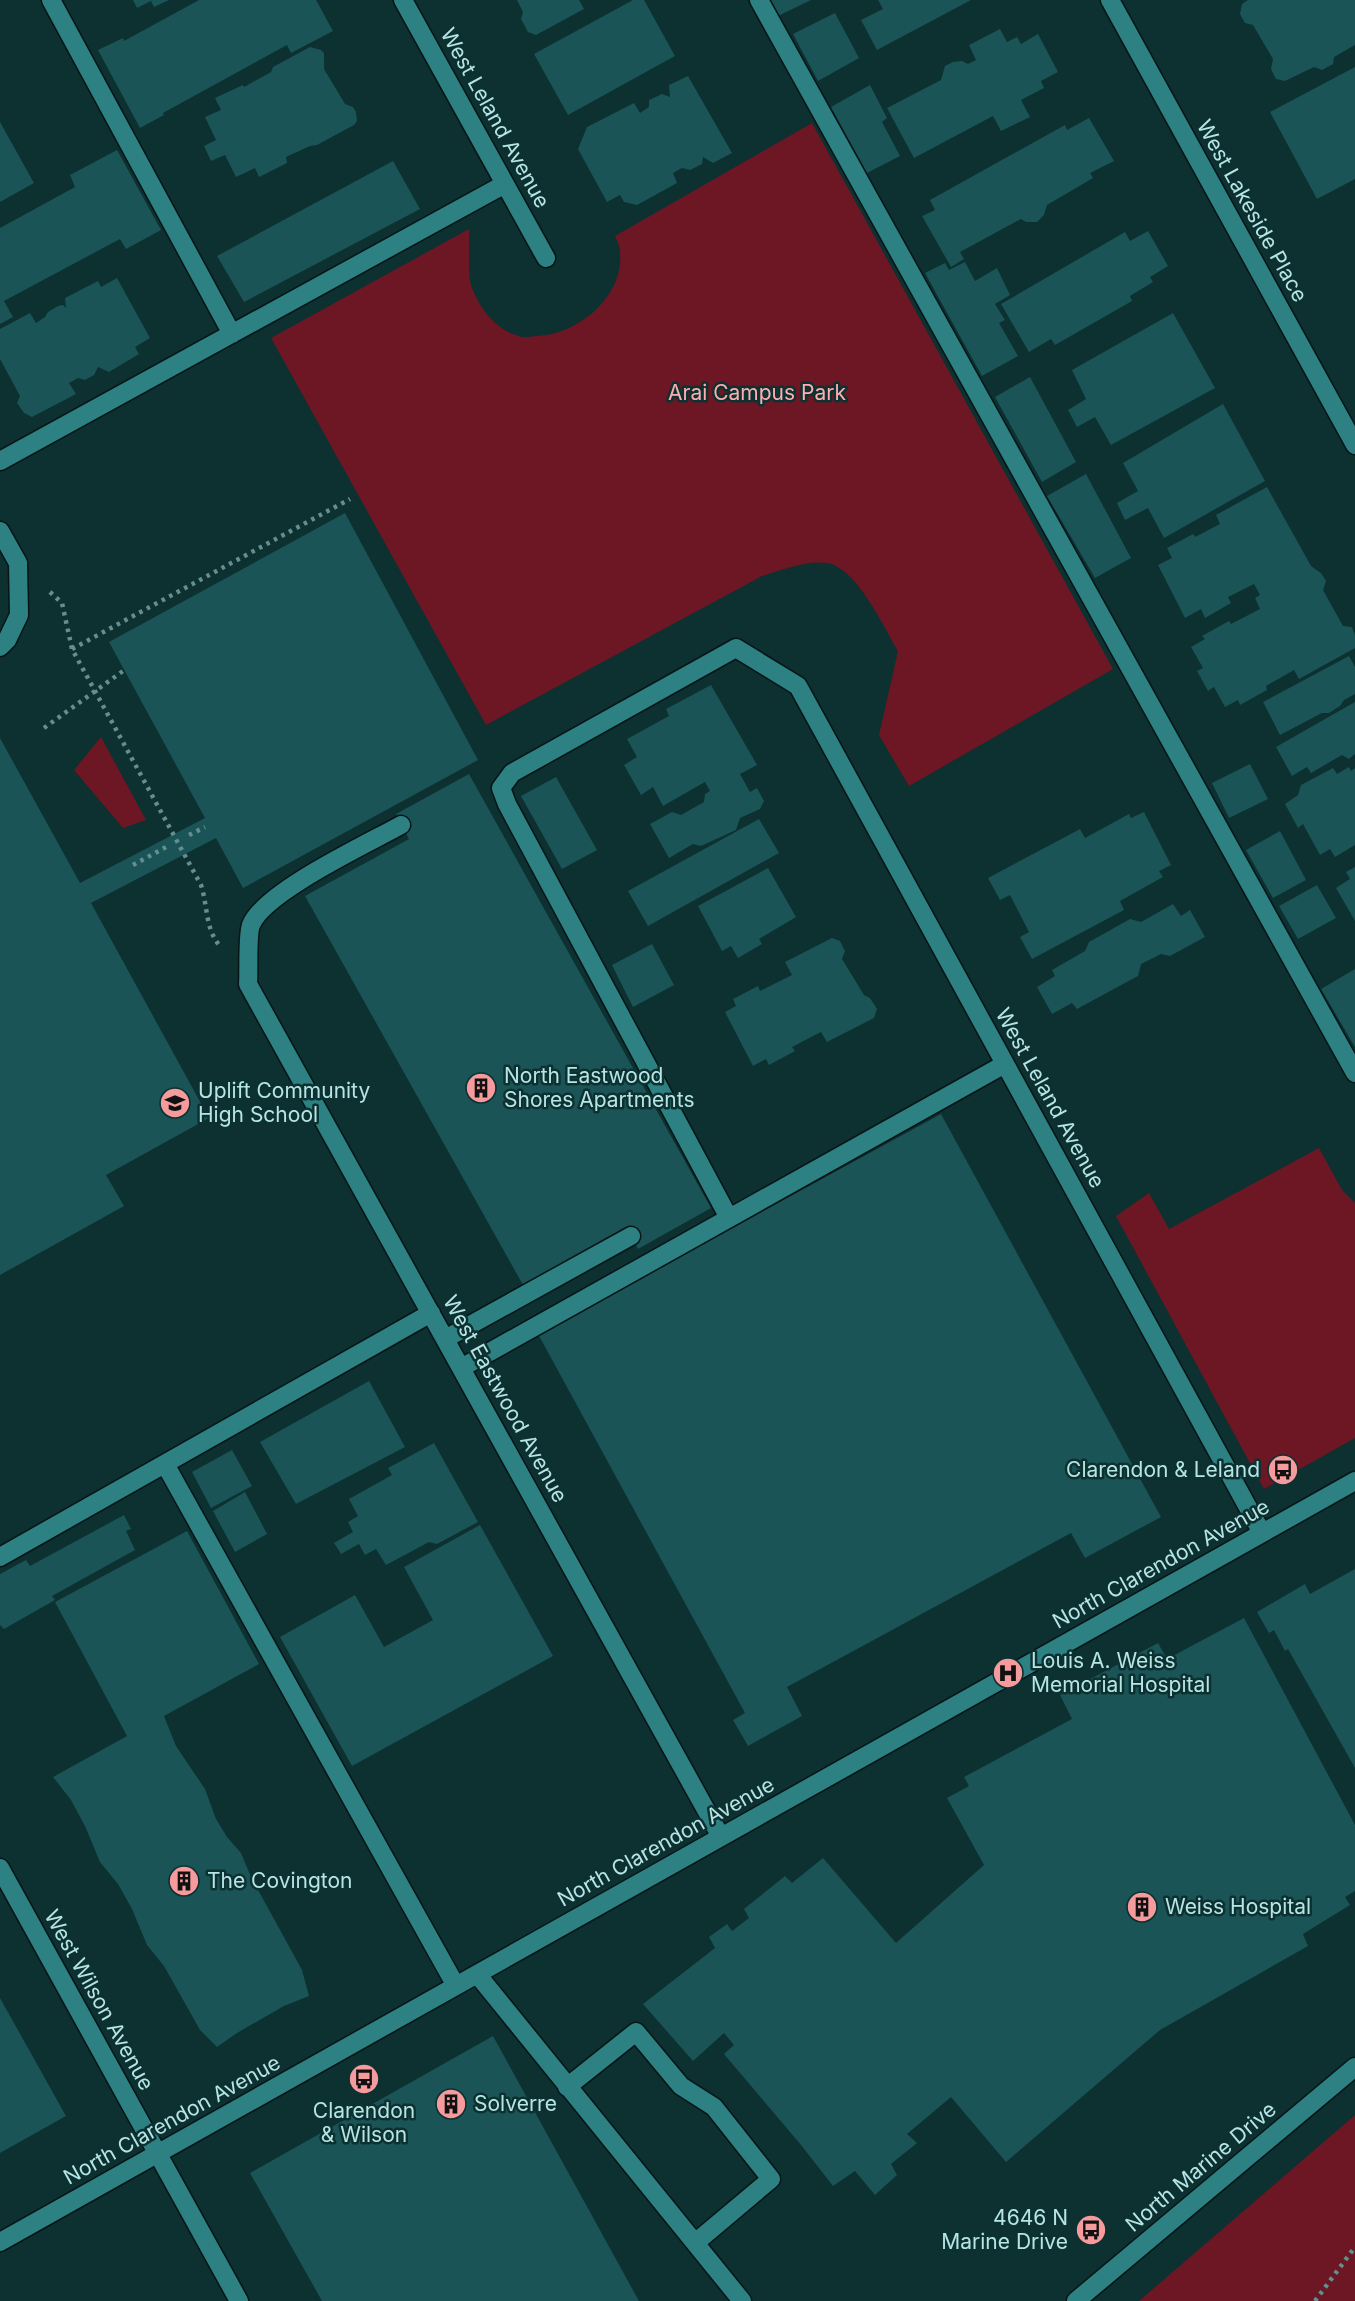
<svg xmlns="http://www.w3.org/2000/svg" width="1355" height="2301" font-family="Inter,sans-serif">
  <rect width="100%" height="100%" fill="#0d3031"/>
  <path fill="#6d1724" d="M812 123 1113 669 909 786 879 735 898 651C884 627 856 567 827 563 806 560 782 570 762 576L486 725 271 338 469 229C470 243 467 277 472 288 480 309 496 330 519 336 523 338 530 337 535 336 576 336 625 297 620 251 620 246 617 241 615 236Z
    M101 737 146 820 123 828 74 770Z
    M1319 1148 1342 1190 1355 1203V1438L1264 1489 1116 1216 1149 1193 1169 1229Z
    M1355 2115V2301H1139Z"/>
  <path fill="#1a5456" d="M133 0H169L154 7 151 1 137 8Z
    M199 0H316L333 31 291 53 287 45 163 113 164 115 140 128 98 50 123 38 124 41Z
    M517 0H579L584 9 536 35 528 32 521 19 523 12Z
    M633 0H644L675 56 568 115 534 54Z
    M769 0H811L778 16Z
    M878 0H971L877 50 861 20 883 9Z
    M1248 0H1355V45L1334 57 1333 64 1322 70 1314 67 1285 81 1276 79 1271 69 1273 59 1253 25 1245 23 1240 14 1242 4Z
    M835 13 859 58 818 81 793 34Z
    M1000 29 1007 42 1017 37 1021 44 1038 34 1058 72 1041 81 1044 88 1021 100 1030 117 1001 131 993 116 914 158 887 108 941 80 945 66 953 62 962 61 968 64 976 60 969 45Z
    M310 47 321 50 324 53V69L345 104 353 107 356 112 357 121 354 125 317 145 310 146 286 157 287 163 259 177 255 168 236 177 225 155 211 161 204 146 216 140 205 117 221 110 215 98 243 85 244 87 271 72 273 67Z
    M1355 67V179L1317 199 1270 112Z
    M688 76 732 153 713 163 703 157 702 164 690 170 682 168 673 173 677 183 637 205 624 202 620 195 607 202 578 149 587 127 634 103 640 113 649 107V100L662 94 670 97 669 85Z
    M870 85 887 118 882 122 900 156 867 173 831 107Z
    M1089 118 1114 161 1090 173 1093 178 1047 205 1044 215 1037 222H1026L1021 219 960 252 964 259 951 267 922 216 935 210 930 200 1065 125 1067 130Z
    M0 122 34 183 0 202Z
    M117 150 161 230 126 249 120 239 4 301 13 317 0 324V228L75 187 70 175Z
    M393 161 420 209 244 302 217 256Z
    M1148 231 1168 266 1150 277 1153 282 1130 296 1132 301 1055 345 1051 339 1029 352 1001 304 1125 232 1130 241Z
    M965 262 975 281 997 268 1010 295 995 304 1005 320 999 323 1018 356 982 376 925 273 945 263 949 270Z
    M117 278 150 338 135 347 139 354 109 372 98 367 94 375 85 380 78 378 69 383 76 394 32 417 24 413 17 403 20 396 0 359V329L30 313 36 323 45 317 48 312 58 306 63 305 66 308 65 298 98 281 101 287Z
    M1173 313 1215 388 1111 445 1095 417 1077 427 1068 410 1086 399 1072 370Z
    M1030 377 1076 462 1042 482 995 397Z
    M1223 404 1265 481 1164 538 1148 508 1125 520 1117 503 1138 491 1123 463Z
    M1086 474 1131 558 1095 578 1047 496Z
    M1267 487 1311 566 1321 573 1326 581 1323 590 1343 626 1352 627 1355 635V648L1299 679 1294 670 1266 686 1267 690 1240 705 1238 700 1225 707 1214 687 1208 691 1197 671 1203 668 1191 647 1205 639 1202 636 1229 621 1231 624 1260 609 1255 598 1260 595 1254 584 1228 597 1231 603 1205 618 1201 609 1185 618 1158 565 1172 558 1167 548 1193 534 1195 537 1220 524 1216 515Z
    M345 513 478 760 243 888 216 838 91 903 209 1118 106 1175 124 1206 0 1275V738L80 883 205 818 109 642Z
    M1349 656 1355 667V694L1344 700 1340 706 1329 713H1322L1280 735 1263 702Z
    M711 685 757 765 740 774 750 792 757 788 764 801 760 809 740 818 736 830 701 846 693 844 669 858 650 824 672 812 681 815 704 802 705 794 710 791 705 782 663 806 653 787 641 795 624 765 637 757 627 739 669 716 666 709Z
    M1355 702V754L1349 759 1342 755 1311 773 1307 767 1292 776 1276 747Z
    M1250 764 1268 799 1229 818 1212 783Z
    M1349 767 1351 771 1355 768V845L1335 857 1330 849 1320 855 1303 824 1298 828 1285 804 1298 795 1301 785 1333 768 1337 774Z
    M469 774 711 1208 638 1249 627 1228 523 1285 305 896 409 839 396 814Z
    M556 777 597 850 562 869 521 796Z
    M1144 812 1171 865 1159 871 1163 877 1120 901 1124 910 1032 959 1020 937 1029 932 1010 895 1000 900 988 878 1080 829 1085 838 1129 814 1131 818Z
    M759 819 779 853 648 926 628 891Z
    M1280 831 1306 880 1273 898 1246 850Z
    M1355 867V921L1336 888 1350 879 1346 872Z
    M768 868 796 917 759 939 762 944 738 958 731 946 722 951 698 906Z
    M1317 885 1336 918 1298 939 1279 906Z
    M1173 904 1181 916 1190 910 1205 937 1170 956 1161 954 1141 964 1138 976 1077 1009 1072 1003 1052 1014 1037 987 1055 976 1052 970 1085 951 1089 942 1130 919 1141 922Z
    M832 938 840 941 845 951 842 959 864 995 870 998 877 1009 874 1018 827 1042 821 1032 792 1047 795 1051 769 1065 766 1059 753 1066 725 1012 736 1006 733 999 758 986 760 991 792 975 785 962Z
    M652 944 674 985 633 1007 612 965Z
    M1355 969V1047L1321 989Z
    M941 1114 1161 1517 1085 1558 1071 1533 787 1687 802 1716 748 1746 733 1720 745 1713 538 1334Z
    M369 1381 405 1447 296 1504 260 1442Z
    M434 1443 478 1522 437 1544 429 1542 386 1565 376 1549 365 1555 359 1544 341 1554 334 1543 353 1532 348 1522 358 1516 349 1499 392 1475 388 1468Z
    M232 1450 252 1486 211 1508 192 1472Z
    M245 1492 267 1534 235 1552 213 1511Z
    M124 1515 131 1529 126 1531 135 1550 52 1596 55 1600 4 1629 0 1625V1574L26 1560 30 1566Z
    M480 1525 553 1656 352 1766 280 1637 355 1595 384 1647 433 1620 404 1567Z
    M187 1531 259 1664 164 1716 176 1746 205 1789 216 1819 227 1837 241 1853 251 1877 302 1970 309 1996 284 2006 237 2033 217 2047 200 2030 164 1966 147 1945 132 1909 118 1884 100 1862 85 1826 71 1800 53 1777 127 1736 55 1602Z
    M1355 1569V1768L1288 1649 1285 1651 1274 1630 1269 1633 1257 1612 1305 1584 1310 1594Z
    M1244 1618 1355 1825V1891L1345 1897 1350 1905 1303 1934 1308 1946 1160 2030 1006 2162 951 2097 907 2134 917 2143 891 2164 897 2175 875 2195 855 2171 833 2186 801 2145 724 2054 734 2045 724 2033 693 2061 643 2004 715 1948 709 1937 727 1924 732 1931 749 1918 744 1909 785 1876 792 1883 823 1858 896 1943 984 1865 947 1798 969 1786 964 1777 1072 1719 1060 1695 1158 1643 1167 1659Z
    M0 1998 66 2116 0 2153Z
    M493 2036 639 2301H322L250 2173Z"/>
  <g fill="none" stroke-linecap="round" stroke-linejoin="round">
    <g stroke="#071516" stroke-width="21">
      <path id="minor" d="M51 0 232 334
        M403 0 546 258
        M759 0 1355 1073
        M1110 0 1355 445
        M0 461 505 184
        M0 531 18 563 19 615 7 640 0 647
        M401 825C367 844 264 892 251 925 247 935 249 971 248 984L721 1837
        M729 1218 507 804 501 788 512 773 736 648 798 686 1262 1533
        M445 1339 631 1236
        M461 1368 1005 1064
        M165 1464 456 1986
        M0 1557 431 1313
        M0 1868 239 2301
        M477 1974 742 2301
        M567 2087 636 2032 681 2086 714 2107 771 2179 695 2243
        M0 2242 1355 1481
        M1076 2301 1355 2067"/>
    </g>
    <path stroke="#648e8f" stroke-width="4.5" stroke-dasharray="3.5 5" stroke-linecap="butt" d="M50 592 62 603 72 649 201 885C208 907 205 927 219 945
      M72 649 350 499
      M44 728 123 671
      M189 835 205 827
      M133 865 168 846
      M1315 2301 1355 2247"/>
    <use href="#minor" stroke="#2d8183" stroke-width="18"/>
  </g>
  <defs>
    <g id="building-disc" transform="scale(1.575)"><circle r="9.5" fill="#f59b9e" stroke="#0d3031"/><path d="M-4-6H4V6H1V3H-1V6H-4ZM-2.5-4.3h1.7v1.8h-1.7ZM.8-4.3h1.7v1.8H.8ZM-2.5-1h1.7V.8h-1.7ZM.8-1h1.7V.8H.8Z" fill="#111"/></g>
    <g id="school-disc" transform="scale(1.575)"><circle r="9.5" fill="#f59b9e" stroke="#0d3031"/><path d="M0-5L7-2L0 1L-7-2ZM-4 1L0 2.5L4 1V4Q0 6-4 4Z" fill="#111"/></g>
    <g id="bus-disc" transform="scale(1.575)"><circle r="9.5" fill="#f59b9e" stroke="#0d3031"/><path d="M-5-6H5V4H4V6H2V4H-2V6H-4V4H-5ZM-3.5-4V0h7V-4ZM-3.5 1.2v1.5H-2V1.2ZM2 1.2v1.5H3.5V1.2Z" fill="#111"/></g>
    <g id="hospital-disc" transform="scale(1.575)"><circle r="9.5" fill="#f59b9e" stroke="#0d3031"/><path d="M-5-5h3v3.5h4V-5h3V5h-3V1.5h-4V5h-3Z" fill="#111"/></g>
  </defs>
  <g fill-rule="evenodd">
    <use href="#building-disc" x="481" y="1088"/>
    <use href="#school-disc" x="175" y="1103"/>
    <use href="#bus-disc" x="1283" y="1470"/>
    <use href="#hospital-disc" x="1008" y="1673"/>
    <use href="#building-disc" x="184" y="1881"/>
    <use href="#building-disc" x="1142" y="1907"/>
    <use href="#bus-disc" x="364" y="2079"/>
    <use href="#building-disc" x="451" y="2104"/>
    <use href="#bus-disc" x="1091" y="2230"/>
  </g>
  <g text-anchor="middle" stroke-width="5" stroke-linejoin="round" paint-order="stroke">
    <g font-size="21" fill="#b6e5e6" stroke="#0d3031">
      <text transform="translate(495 118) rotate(61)" y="7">West Leland Avenue</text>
      <text transform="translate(1252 211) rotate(61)" y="7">West Lakeside Place</text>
      <text transform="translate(1050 1098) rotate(61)" y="7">West Leland Avenue</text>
      <text transform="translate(505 1399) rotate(61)" y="7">West Eastwood Avenue</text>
      <text transform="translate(1161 1564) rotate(-29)" y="7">North Clarendon Avenue</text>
      <text transform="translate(666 1842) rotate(-29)" y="7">North Clarendon Avenue</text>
      <text transform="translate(99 2000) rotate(61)" y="7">West Wilson Avenue</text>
      <text transform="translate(172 2120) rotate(-29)" y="7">North Clarendon Avenue</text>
      <text transform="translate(1201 2167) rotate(-40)" y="7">North Marine Drive</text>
    </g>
    <g font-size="21" fill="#fcaeb0" stroke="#0d3031">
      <text x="757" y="400">Arai Campus Park</text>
    </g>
    <g font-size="21" fill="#b6e5e6" stroke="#0d3031" text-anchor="start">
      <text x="504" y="1083">North Eastwood<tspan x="504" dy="24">Shores Apartments</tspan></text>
      <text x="198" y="1098">Uplift Community<tspan x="198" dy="24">High School</tspan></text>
      <text x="1260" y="1477" text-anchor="end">Clarendon &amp; Leland</text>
      <text x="1031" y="1668">Louis A. Weiss<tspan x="1031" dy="24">Memorial Hospital</tspan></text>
      <text x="207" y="1888">The Covington</text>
      <text x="1165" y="1914">Weiss Hospital</text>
      <text x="474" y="2111">Solverre</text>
      <text x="364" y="2118" text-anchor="middle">Clarendon<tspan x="364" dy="24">&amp; Wilson</tspan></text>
      <text x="1068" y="2225" text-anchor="end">4646 N<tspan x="1068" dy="24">Marine Drive</tspan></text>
    </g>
  </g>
</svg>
